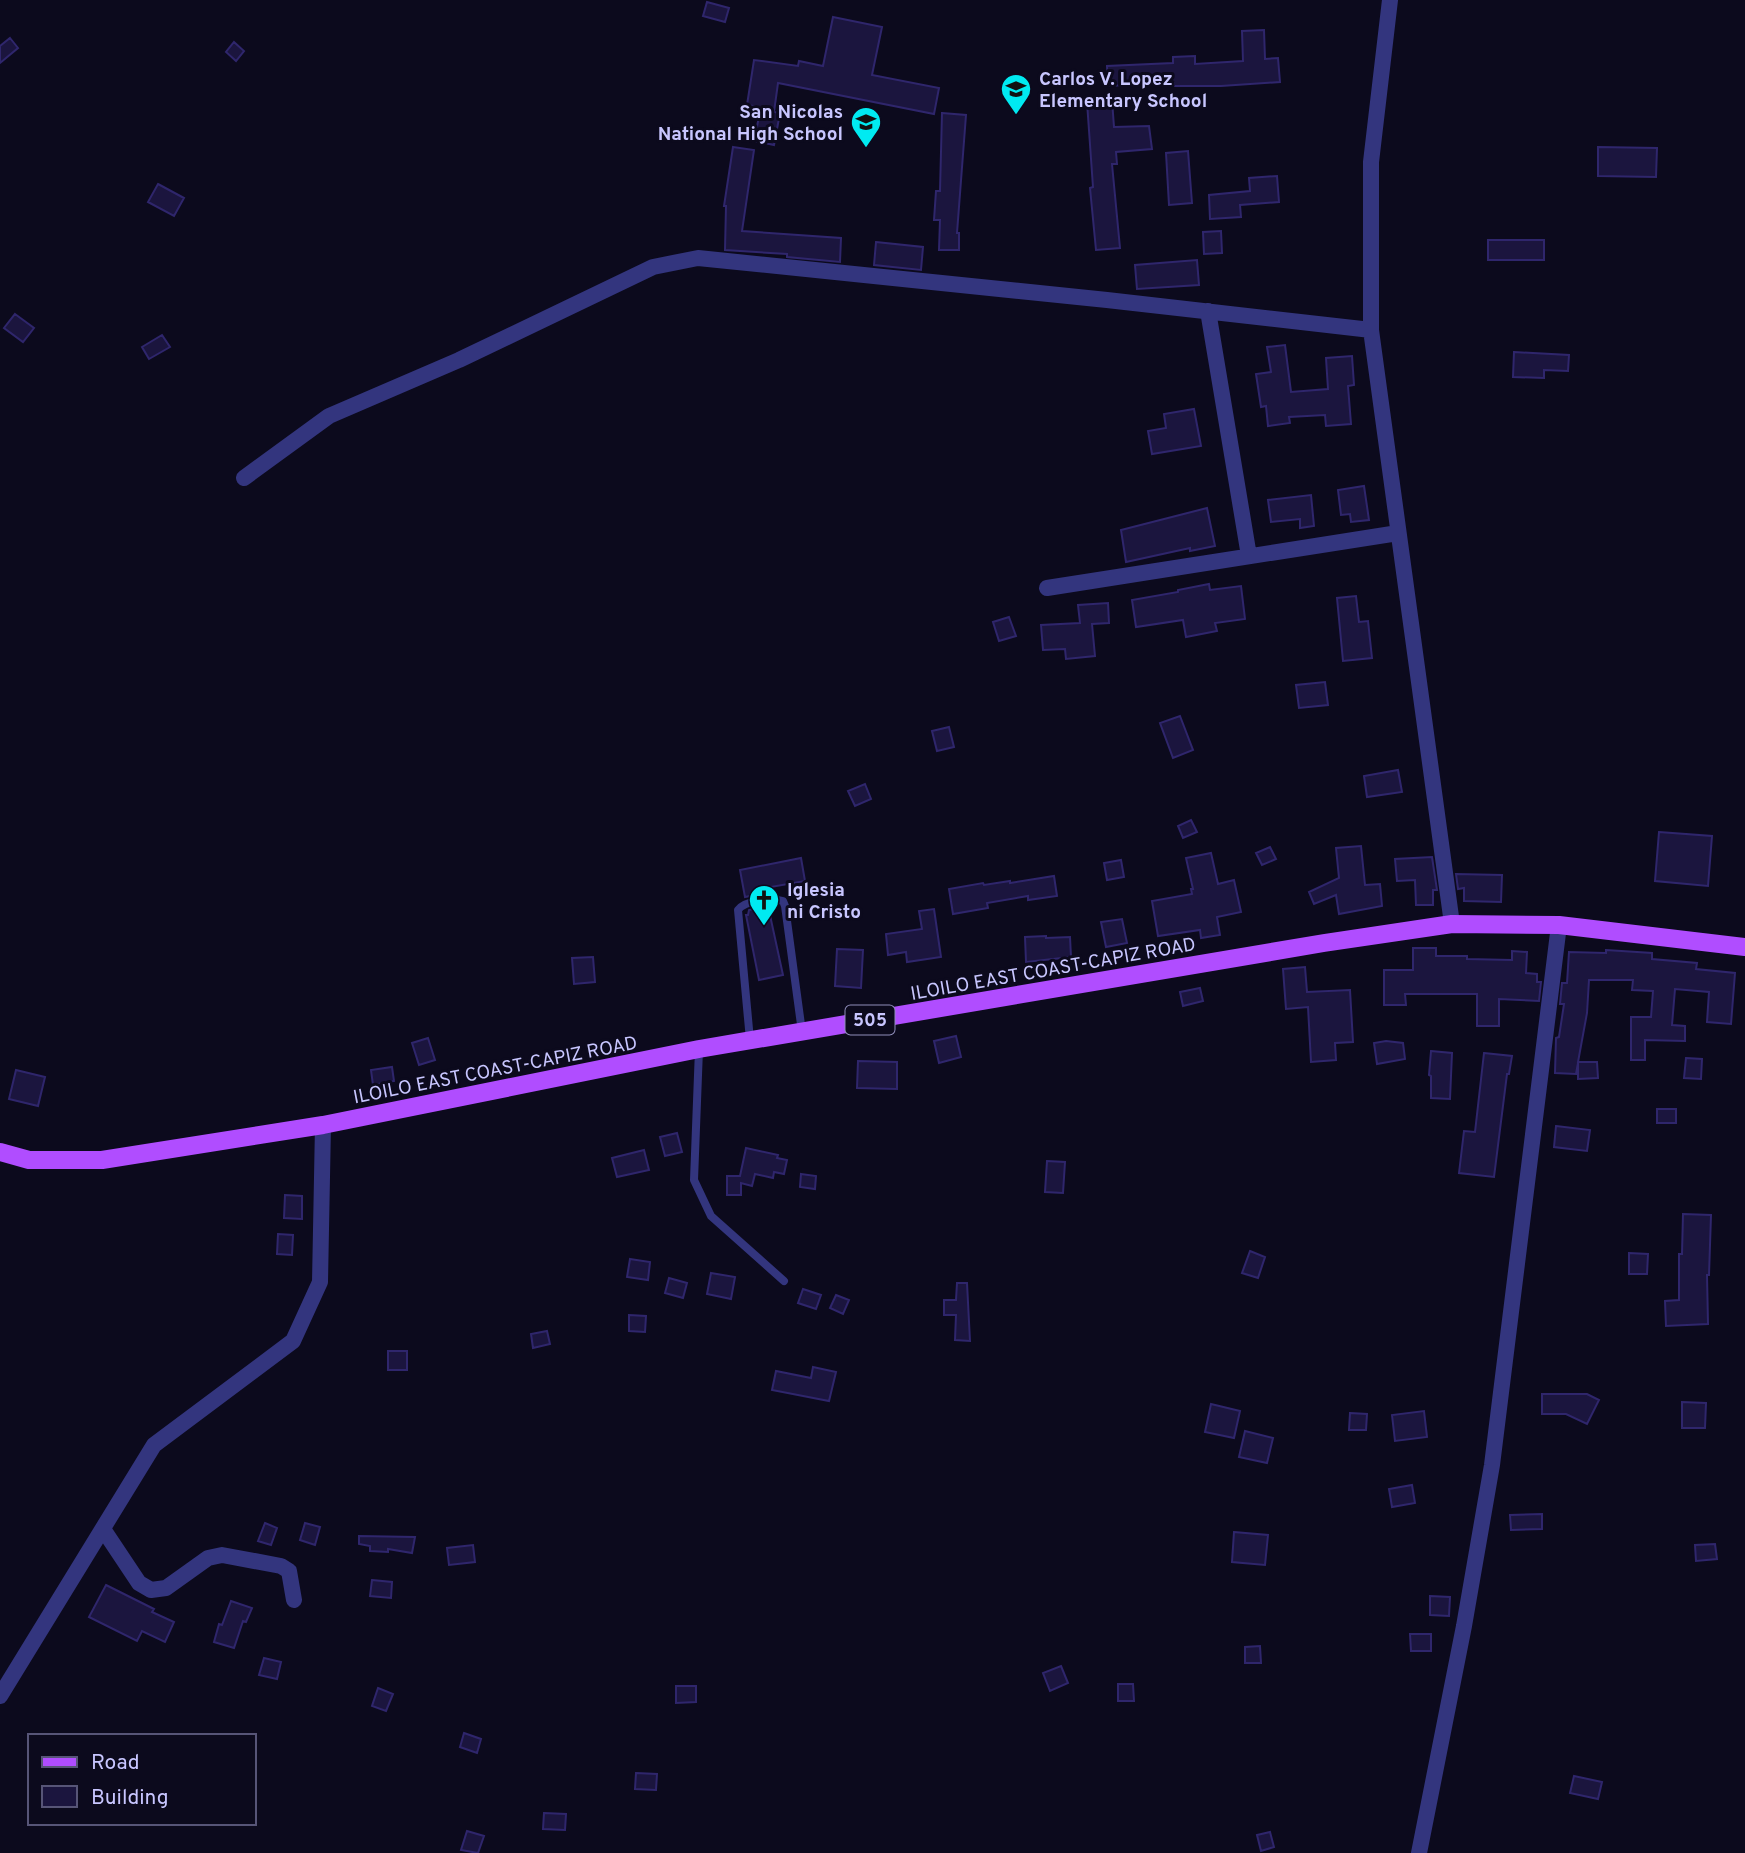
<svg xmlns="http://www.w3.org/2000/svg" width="1745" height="1853" font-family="Overpass,sans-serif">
  <rect width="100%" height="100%" fill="#0c0a1d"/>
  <path fill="#1b153e" stroke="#2f266c" stroke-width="2" d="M707 2 729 8 725 22 703 16Z
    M833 17 882 27 872 75 939 88 934 114 778 83 774 112 780 113 774 145 754 141 761 107 747 105 754 60 798 66 799 61 823 66Z
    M1264 30 1265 59 1278 58 1280 82 1221 86H1174V83L1108 86 1107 66 1173 63V57L1195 56V64L1243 61 1242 31Z
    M10 38 18 48 0 63V46Z
    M234 42 244 51 236 61 226 52Z
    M1112 100 1114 127 1149 126 1152 149 1116 152 1117 164H1112L1120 248 1096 250 1090 188 1093 187 1087 102Z
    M942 113 966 115 957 233H959V250H939L940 220H934L936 191H940Z
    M733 147 754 150 742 231 841 238 840 262 787 257V254L725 250 726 206H724Z
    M1598 147 1657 148 1656 177 1598 176Z
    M1188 151 1192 203 1169 205 1166 153Z
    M1277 176 1279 202 1240 205 1241 217 1210 219 1209 195 1250 191 1249 178Z
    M158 184 184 198 174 216 148 202Z
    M1221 231 1222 253 1204 254 1203 232Z
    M1488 240H1544V260H1488Z
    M876 242 923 247 921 270 874 265Z
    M1197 260 1199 285 1137 289 1135 265Z
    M15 314 34 328 23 342 4 328Z
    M162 335 170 347 149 359 142 347Z
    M1285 345 1291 392 1328 389 1326 358 1352 356 1354 385 1348 386 1351 424 1326 426 1325 415 1289 417 1290 423 1268 426 1266 406 1261 407 1256 374 1271 372 1267 347Z
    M1514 352 1569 355 1568 371 1544 370V378L1513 377Z
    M1194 409 1201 446 1152 454 1148 431 1166 428 1164 414Z
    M1364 486 1369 520 1351 522 1350 514 1341 515 1338 490Z
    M1311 495 1314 526 1300 528V519L1271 522 1268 500Z
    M1207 508 1215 546 1190 551V548L1126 562 1121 530Z
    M1209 584 1210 590 1241 586 1245 619 1215 623 1217 631 1186 637 1183 620 1136 627 1132 600 1178 592V590Z
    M1356 596 1359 622 1368 621 1372 658 1343 661 1337 598Z
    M1108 603 1109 623 1092 624 1095 656 1066 659 1065 649 1043 650 1041 625 1080 623 1078 605Z
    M1009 617 1016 636 999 641 993 622Z
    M1325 682 1328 705 1299 708 1296 685Z
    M1180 716 1193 750 1173 758 1160 723Z
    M949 727 954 747 937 751 932 731Z
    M1398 770 1402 792 1367 797 1364 776Z
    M865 784 871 799 855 806 848 791Z
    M1191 820 1197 832 1183 838 1178 826Z
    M1659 832 1712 836 1708 886 1655 881Z
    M1361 846 1365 885 1380 884 1382 906 1339 914 1336 895 1314 904 1309 892 1339 878 1336 848Z
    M1270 847 1276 859 1262 865 1256 853Z
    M1211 853 1218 884 1234 880 1241 912 1217 917 1220 935 1201 938 1200 930 1158 936 1152 901 1192 894 1191 889H1193L1186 858Z
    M1432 857 1437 890H1433V905H1416L1415 880 1397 881 1395 859Z
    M801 858 805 881 765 888 766 893 745 897 740 870Z
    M1121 860 1124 877 1107 880 1104 863Z
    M1456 874 1502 875 1501 902 1464 901V888L1458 889Z
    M1054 876 1057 896 1028 900V896L987 903 988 908 953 914 949 889 983 883 984 885 1010 881V883Z
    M768 906 783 975 759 980 746 915H748L749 910Z
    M934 909 941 957 907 962 906 952 888 955 886 934 922 929 919 911Z
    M1122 919 1127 943 1106 947 1101 922Z
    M1046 936V938L1070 937 1071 957 1026 962 1025 937Z
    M1413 948H1436V956H1467V959L1512 960V951L1527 952 1526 973 1537 974V982H1541L1539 1001 1499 999V1026H1477V994H1405L1406 1005H1384V970H1413Z
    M837 949 863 950 861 988 835 986Z
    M1606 950 1652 953V959L1697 963 1696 969 1735 973 1731 1024 1707 1022 1709 992 1675 989 1672 1025 1685 1026V1041L1645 1040V1060H1631V1017H1651L1653 991 1632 990 1633 980H1589L1587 1013 1578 1062H1597L1598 1078 1578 1079V1063L1576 1074 1555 1073 1556 1038 1559 1037 1564 1004H1560L1562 983H1567L1569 952 1606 953Z
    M593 957 595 982 574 984 572 958Z
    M1305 967 1307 992 1350 990 1353 1042 1335 1043 1336 1060 1311 1062 1308 1007 1286 1009 1283 969Z
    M1200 988 1203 1001 1183 1006 1180 992Z
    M956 1036 961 1057 939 1063 934 1041Z
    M428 1038 435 1060 419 1065 412 1043Z
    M1386 1041 1403 1043 1405 1059 1377 1064 1374 1043Z
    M1431 1051 1452 1053 1450 1099 1431 1098V1076L1429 1075Z
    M1484 1053 1512 1056 1509 1074H1507L1494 1177 1459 1173 1464 1131 1475 1132Z
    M1686 1058 1702 1059 1701 1079 1684 1078Z
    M858 1061 897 1062V1089L857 1088Z
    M392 1067 394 1081 373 1085 371 1070Z
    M16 1070 45 1077 38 1106 9 1099Z
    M1657 1109H1676V1123H1657Z
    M1556 1126 1590 1130 1587 1151 1554 1147Z
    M677 1133 682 1152 665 1156 660 1137Z
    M746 1148 778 1155 777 1158 787 1160 784 1174 774 1172 773 1178 755 1174 752 1186 741 1183V1195H727V1176H740Z
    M644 1150 649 1170 617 1177 612 1158Z
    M1047 1161 1065 1162 1063 1193 1045 1192Z
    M801 1174 816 1176 815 1189 800 1187Z
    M285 1195 302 1196V1219L284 1218Z
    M1683 1214 1711 1215 1709 1275H1707L1708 1324 1666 1326 1665 1301 1679 1300V1254H1682Z
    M278 1234 293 1235 292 1255 277 1254Z
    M1250 1251 1265 1257 1258 1278 1242 1273Z
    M1629 1253 1648 1254 1647 1274H1629Z
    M630 1259 650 1262 648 1280 627 1277Z
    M711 1273 735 1277 731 1299 707 1294Z
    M669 1278 687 1283 683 1298 665 1293Z
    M957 1283H967L970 1341 955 1340 956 1315H944V1300H956Z
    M803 1289 821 1295 816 1309 798 1303Z
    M836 1295 849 1300 843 1314 830 1308Z
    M629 1315 646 1316 645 1332 629 1331Z
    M547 1331 550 1344 533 1348 531 1334Z
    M388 1351H407V1370H388Z
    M813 1367 836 1372 829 1401 772 1390 776 1371 811 1378Z
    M1542 1394H1587L1599 1400 1587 1424 1566 1414H1542Z
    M1682 1402 1706 1403 1705 1428H1682Z
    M1211 1404 1240 1411 1234 1438 1205 1432Z
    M1424 1411 1427 1437 1395 1441 1392 1415Z
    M1350 1413 1367 1414 1366 1430H1349Z
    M1245 1431 1273 1438 1267 1463 1239 1457Z
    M1412 1485 1415 1503 1392 1507 1389 1489Z
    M1542 1514V1529L1511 1530 1510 1515Z
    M265 1523 277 1528 271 1545 258 1541Z
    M305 1523 320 1527 315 1545 300 1540Z
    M1234 1532 1268 1535 1265 1565 1232 1562Z
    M359 1536 415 1537 412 1553 388 1549V1552L370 1551V1546L359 1544Z
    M1715 1544 1717 1559 1696 1561 1695 1545Z
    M473 1545 475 1562 449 1565 447 1548Z
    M372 1580 392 1582 391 1598 370 1596Z
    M106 1585 154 1609 152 1612 174 1622 165 1642 142 1631 137 1641 89 1617Z
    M1430 1596 1450 1597 1449 1616 1430 1615Z
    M231 1601 252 1608 246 1622 243 1621 234 1648 214 1642 219 1624 222 1625Z
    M1410 1634H1431V1651H1411Z
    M1260 1646 1261 1663H1245V1647Z
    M264 1658 281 1662 277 1679 259 1675Z
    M1061 1666 1068 1683 1050 1691 1043 1673Z
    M1118 1684H1133L1134 1701H1118Z
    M676 1686H696V1702L676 1703Z
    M378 1688 393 1694 386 1711 372 1706Z
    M464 1733 481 1739 477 1753 460 1747Z
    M636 1773 657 1774 656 1790 635 1789Z
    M1574 1776 1602 1782 1598 1799 1570 1793Z
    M544 1813 566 1814 565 1830 543 1829Z
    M467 1831 484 1836 478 1853 461 1850Z
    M1270 1832 1274 1847 1261 1851 1257 1835Z"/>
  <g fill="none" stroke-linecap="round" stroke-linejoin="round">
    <path stroke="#33357e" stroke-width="8" d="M750 1040 738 910C745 900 772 898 783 901L785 906 802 1032
      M699 1049 694 1180 711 1216 784 1281"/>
    <path stroke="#33357e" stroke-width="16" d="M1390 0 1371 162V330L1452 924
      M1208 311 1249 556
      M244 478 329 416 459 360 653 267 698 258 1107 300 1371 330
      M1047 588 1398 533
      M103 1529 139 1583 151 1590 166 1588 208 1558 222 1555 281 1566 289 1571 294 1600
      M0 1696 154 1445 293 1341 320 1282 323 1125
      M1419 1853 1464 1626 1492 1465 1559 925"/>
    <path stroke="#b04dff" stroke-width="18" d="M0 1152 29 1160H102L323 1125 699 1049 1324 943 1452 924 1559 925 1745 947"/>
  </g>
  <defs>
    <g id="school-pin" transform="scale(1.575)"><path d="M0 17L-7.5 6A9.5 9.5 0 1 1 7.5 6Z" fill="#00eaf1" stroke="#0c0a1d"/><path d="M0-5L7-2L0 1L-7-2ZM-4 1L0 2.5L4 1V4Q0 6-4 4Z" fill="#111"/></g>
    <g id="church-pin" transform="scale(1.575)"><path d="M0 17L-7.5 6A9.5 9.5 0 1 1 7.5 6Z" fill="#00eaf1" stroke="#0c0a1d"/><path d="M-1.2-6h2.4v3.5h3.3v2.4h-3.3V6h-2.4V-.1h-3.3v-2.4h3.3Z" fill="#111"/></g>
  </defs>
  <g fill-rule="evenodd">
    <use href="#school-pin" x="1016" y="89"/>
    <use href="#school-pin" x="866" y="122"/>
    <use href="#church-pin" x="764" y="900"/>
  </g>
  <g text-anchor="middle" stroke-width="6" stroke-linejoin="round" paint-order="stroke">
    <rect fill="#0c0a1d" stroke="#908ebb" stroke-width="2" x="845.5" y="1005.5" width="49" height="29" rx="5"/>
    <g font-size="18" font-weight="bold" fill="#c8c6ff">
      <text x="870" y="1026">505</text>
    </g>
    <g font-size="19" font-weight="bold" fill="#c8c6ff" stroke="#0c0a1d" text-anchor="start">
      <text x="1039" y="85">Carlos V. Lopez<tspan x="1039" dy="22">Elementary School</tspan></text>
      <text x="843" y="118" text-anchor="end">San Nicolas<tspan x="843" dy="22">National High School</tspan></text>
      <text x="787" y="896">Iglesia<tspan x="787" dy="22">ni Cristo</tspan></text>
    </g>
    <g font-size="19" fill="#c8c6ff" stroke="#0c0a1d">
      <text transform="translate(1053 968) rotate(-10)" y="7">ILOILO EAST COAST-CAPIZ ROAD</text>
      <text transform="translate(495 1069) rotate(-11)" y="7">ILOILO EAST COAST-CAPIZ ROAD</text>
    </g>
  </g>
  <rect x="28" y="1734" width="228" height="91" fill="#0c0a1d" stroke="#575577" stroke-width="2"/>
  <rect x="42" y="1757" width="35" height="10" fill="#b04dff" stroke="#575577" stroke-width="2"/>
  <text x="91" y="1769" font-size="21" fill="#c8c6ff">Road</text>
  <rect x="42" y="1786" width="35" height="21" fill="#1b153e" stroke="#575577" stroke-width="2"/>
  <text x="91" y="1804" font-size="21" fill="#c8c6ff">Building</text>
</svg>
